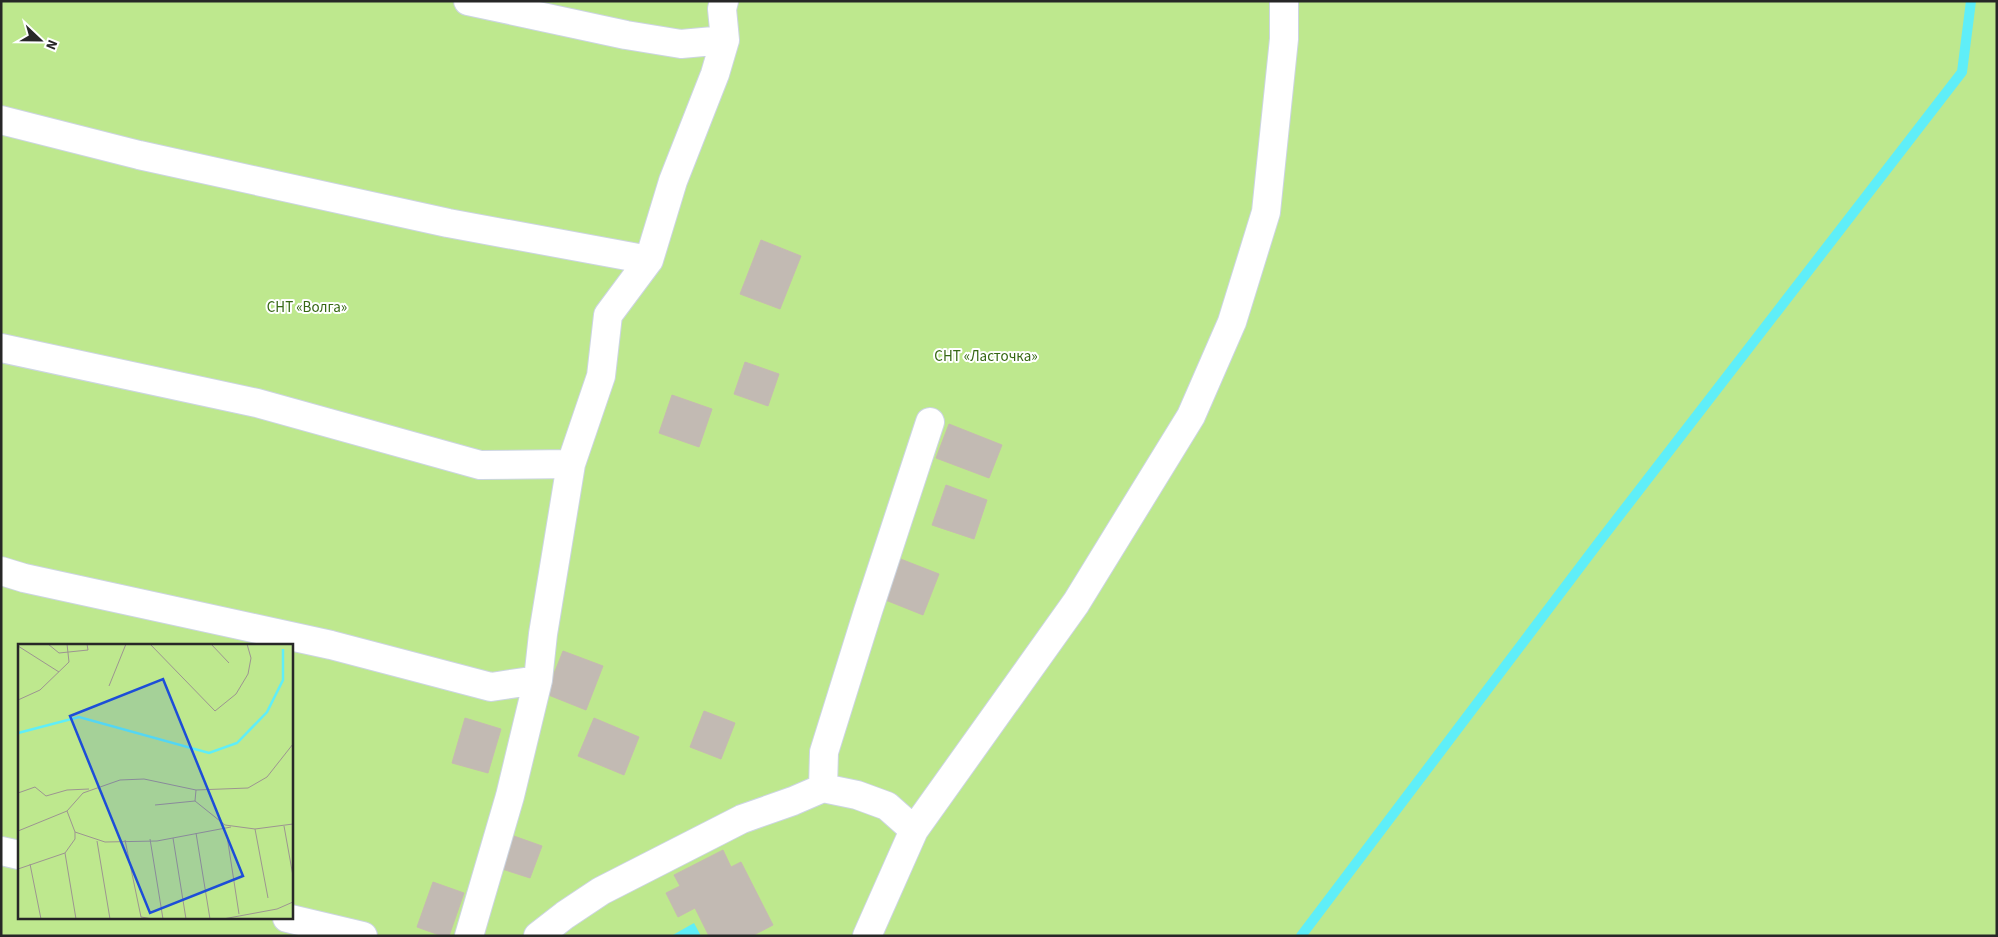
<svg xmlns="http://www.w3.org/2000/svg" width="1998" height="937" font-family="'Source Sans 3',sans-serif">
  <rect width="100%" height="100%" fill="#ebded7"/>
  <path fill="#bee88e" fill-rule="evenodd" d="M1 1H1997V936H1ZM19 646H291V918H19Z"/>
  <path fill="#5feef8" d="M694 923 701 936H671Z"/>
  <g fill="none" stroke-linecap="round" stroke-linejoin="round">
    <path stroke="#5feef8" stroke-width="10" d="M1301 936 1599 542 1962 72 1971 1"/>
  </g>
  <path fill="#c2bab3" stroke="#c6bab1" d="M761 240 801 256 780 309 740 294Z
    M745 362 779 374 768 406 734 394Z
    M672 395 712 409 699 447 659 433Z
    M949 424 1002 445 989 478 936 458Z
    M946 485 987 500 974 539 932 525Z
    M898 558 939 574 923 615 883 599Z
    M563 651 603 666 586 710 546 694Z
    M704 711 735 723 721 759 690 747Z
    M465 718 501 729 488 773 452 763Z
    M594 718 639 737 624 775 578 756Z
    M511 835 542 846 530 878 499 868Z
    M723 850 731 867 741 862 773 925 752 936H709L695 908 678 917 666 893 680 886 674 875Z
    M433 882 464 893 449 936H442L417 927Z"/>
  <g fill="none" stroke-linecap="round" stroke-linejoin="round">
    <g stroke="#ccd5e2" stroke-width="30">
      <path id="minor" d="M468 1 626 35 681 44 725 40
        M1 120 139 155 448 223 649 260
        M1 348 257 403 480 465 571 464
        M1 571 24 578 331 645 491 687 538 680
        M823 788 824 752 868 611 930 422
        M1 851 19 855
        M287 918 363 936
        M469 936 510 796 538 680 543 634 571 464 601 376 608 315 649 260 673 181 715 74 725 40 722 9 724 1
        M538 936 565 915 601 891 742 819 793 801 823 788 857 795 887 806 914 830
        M867 936 914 830 1076 603 1191 416 1232 322 1266 212 1284 39V1"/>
    </g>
    <use href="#minor" stroke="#fff" stroke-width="28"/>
  </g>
  <g text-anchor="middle" stroke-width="4" stroke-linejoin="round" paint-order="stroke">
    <g font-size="15" fill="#366813" stroke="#fff">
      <text x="307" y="312">СНТ «Волга»</text>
      <text x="986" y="361">СНТ «Ласточка»</text>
    </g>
  </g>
  <g transform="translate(18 644)">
    <rect width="275" height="275" fill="#ebded7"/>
    <path d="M0 0H275V275H0Z" fill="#bee88e"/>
    <path fill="none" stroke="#5feef8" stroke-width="2.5" d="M0 89 61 73 191 109 219 99 249 68 265 36V5"/>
    <path fill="none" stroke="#9d9591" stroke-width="1" d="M30 0 41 9 70 6 69 0M132 0 197 67 218 50 230 30 233 14 229 0M193 0 211 19M0 2 41 28M91 42 108 0M0 56 22 46 51 18 49 0M178 146 177 157 207 181 237 185 275 180M0 149 17 143 28 152 49 146 71 145M137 161 177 157M266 182 275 232M213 183 139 197 87 198 57 188 49 167 65 149 102 136 126 135 178 146 230 144 249 133 275 100M237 185 250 254M0 187 49 167M178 189 192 275M209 192 221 270M155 194 168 275M132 195 145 275M107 196 123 273 135 275M79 197 92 275M47 209 58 275M12 220 23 275M0 225 47 209 57 195V188M205 275 259 265 275 258"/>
    <path fill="#1d4ed8" fill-opacity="0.15" stroke="#1d4ed8" stroke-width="2.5" d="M145 35 225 232 132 269 52 72Z"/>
    <rect width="275" height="275" fill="none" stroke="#272727" stroke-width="2.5"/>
  </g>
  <rect width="1998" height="937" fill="none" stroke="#272727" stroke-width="5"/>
  <g transform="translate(40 40) rotate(112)" stroke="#ffffff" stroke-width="4" paint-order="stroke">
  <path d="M0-4L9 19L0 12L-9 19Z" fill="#272727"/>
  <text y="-8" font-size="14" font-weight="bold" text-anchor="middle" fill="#272727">N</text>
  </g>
</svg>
